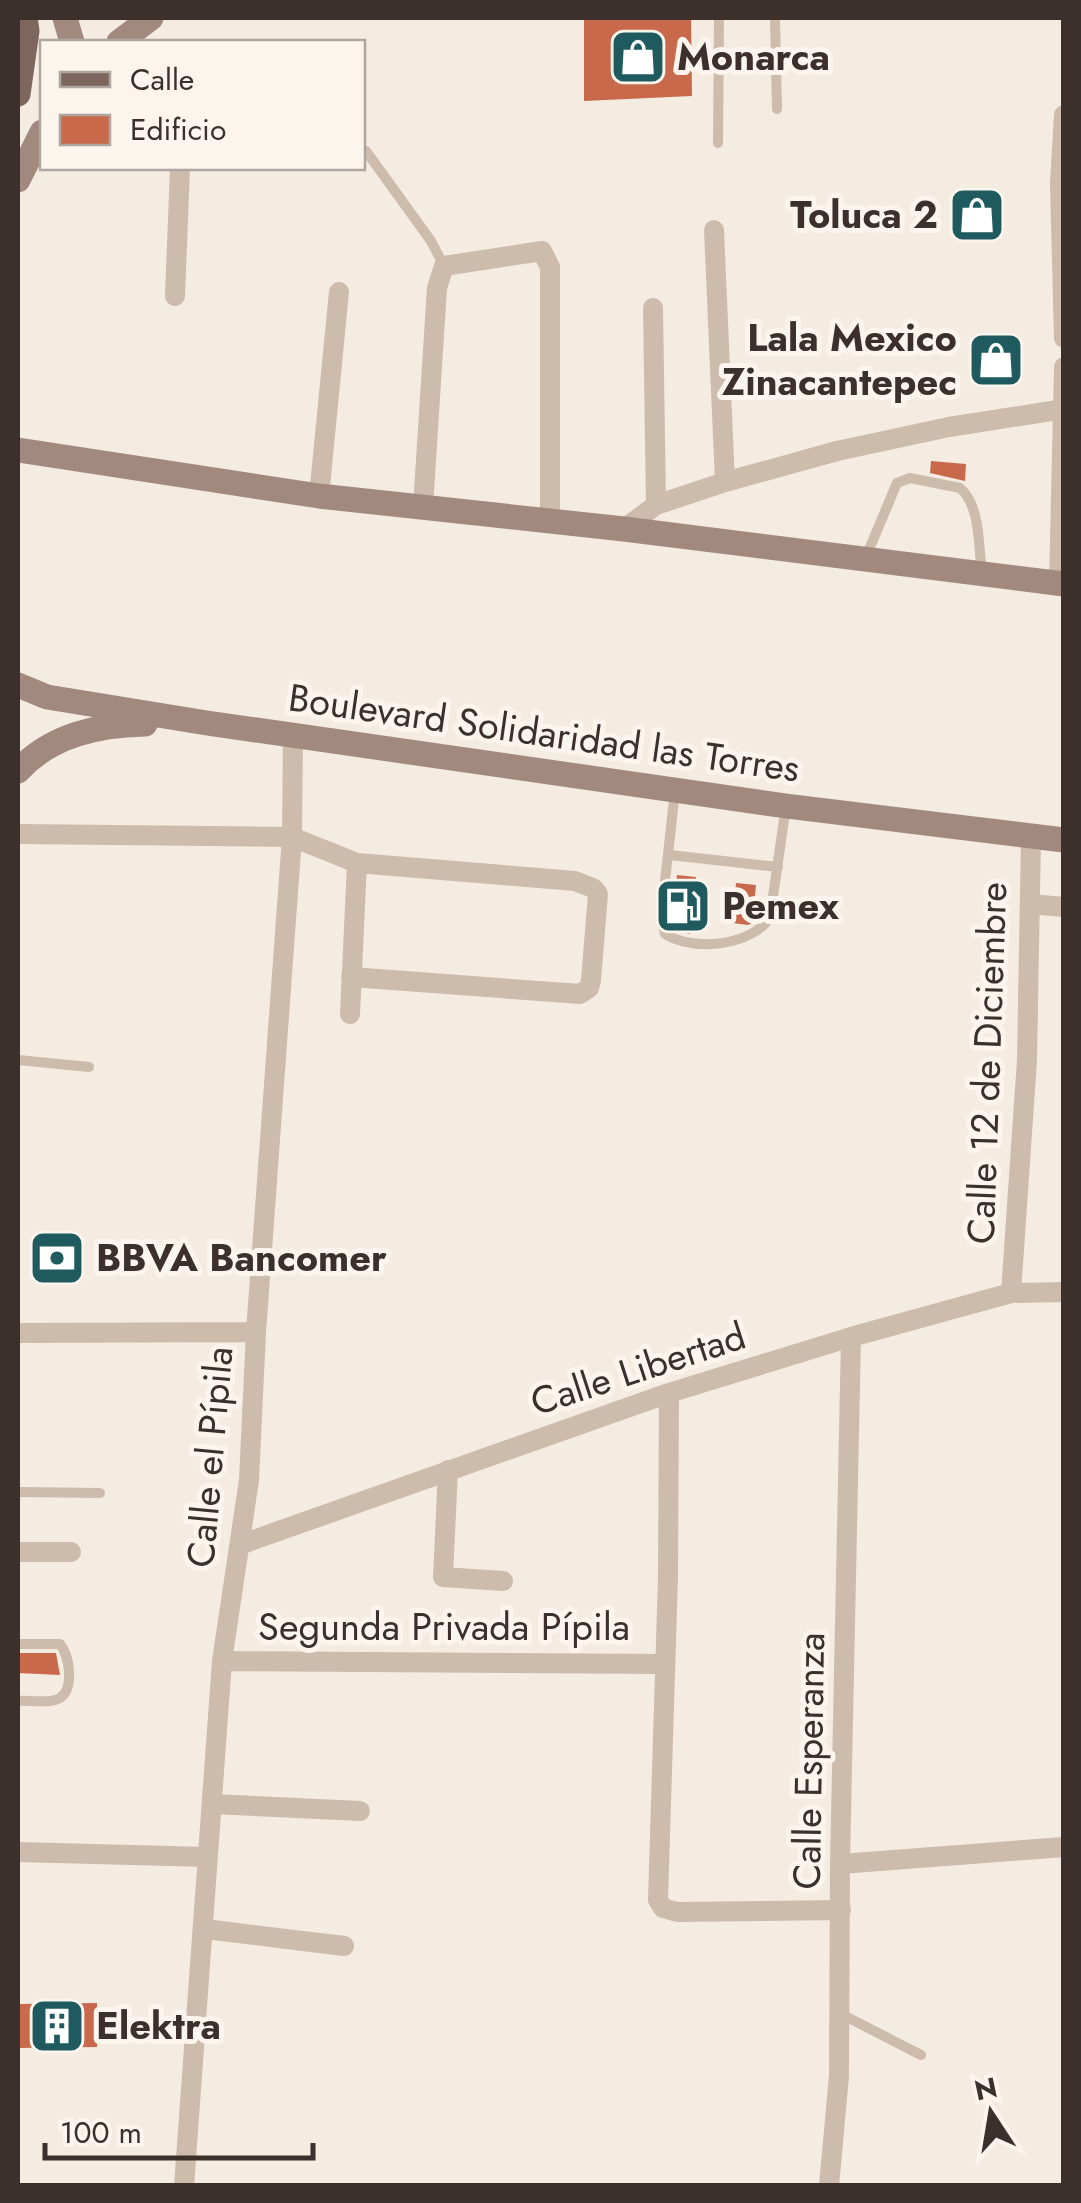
<svg xmlns="http://www.w3.org/2000/svg" width="1081" height="2203" font-family="Jost,sans-serif">
  <rect width="100%" height="100%" fill="#f4ebe1"/>
  <path fill="#c8694b" d="M584 18H691L692 96 584 101Z
    M931 461 966 464 965 481 930 473Z
    M677 875 696 877 690 934 673 928 672 924Z
    M736 883 756 885 752 923 748 925 732 923Z
    M18 1653H56L60 1675 18 1673Z
    M97 2003V2047L18 2048V2004Z"/>
  <g fill="none" stroke-linecap="round" stroke-linejoin="round">
    <path stroke="#cdbbac" stroke-width="10" d="M775 18 777 109
      M718 143 719 18
      M366 151 431 241 444 266
      M865 559 897 483 910 478 960 488C981 506 978 546 982 572
      M675 791 661 917 665 934C694 952 752 946 770 917L786 806
      M670 855 778 867
      M18 1060 89 1067
      M18 1492 100 1493
      M18 1644H60C69 1655 75 1688 60 1698 50 1704 29 1700 18 1701
      M841 2014 921 2055"/>
    <path stroke="#cdbbac" stroke-width="20" d="M1064 115 1060 184 1064 338
      M714 230 725 482
      M175 296 180 168
      M653 308 656 505
      M319 496 339 292
      M423 507 437 288 444 266 542 251 550 267V521
      M624 529 656 505 725 482 837 451 949 427 1064 409
      M1059 584 1064 367
      M18 834 292 837 357 863 575 881 593 888 598 894 591 980 589 988 580 994 351 977
      M1030 904 1064 907
      M350 1014 357 863
      M1011 1293 1027 1060 1031 837
      M18 1333 256 1332
      M669 1393 668 1577 658 1900 663 1908 677 1912 841 1910
      M448 1470 443 1577 503 1581
      M242 1544 669 1393 851 1337 1011 1293 1064 1292
      M18 1552H71
      M222 1661 665 1664
      M212 1804 360 1811
      M18 1852 208 1857
      M840 1864 1064 1847
      M205 1929 344 1946
      M184 2186 222 1661 249 1480 256 1332 292 837 293 734
      M829 2186 839 2076 840 1864 851 1337"/>
    <path stroke="#a18a7d" stroke-width="25" d="M65 18 72 42
      M119 42 151 18
      M18 180 42 132
      M18 450 319 496 624 529 1064 584
      M18 685 47 697 207 723 786 806 1064 840
      M18 771C51 735 98 725 145 724"/>
    <path stroke="#7d675c" stroke-width="25" d="M18 94 27 31 25 18"/>
  </g>
  <defs>
    <g id="shop-square" transform="scale(2.875)"><rect x="-9" y="-9" width="18" height="18" rx="4" fill="#1f5a5e" stroke="#fbf5ee"/><path d="M-5-2.5h2.3a2.7 3.5 0 0 1 5.4 0H5L5.5 6h-11ZM-1.5-2.5h3a1.5 2.3 0 0 0-3 0Z" fill="#fff"/></g>
    <g id="fuel-square" transform="scale(2.875)"><rect x="-9" y="-9" width="18" height="18" rx="4" fill="#1f5a5e" stroke="#fbf5ee"/><path d="M-5.5-6h7V0h2V4h1.3V-2.5L3-4.5l.8-.8L6-3V5H2.5V1h-1V6h-7ZM-4.2-4.7v3.2H.2V-4.7Z" fill="#fff"/></g>
    <g id="bank-square" transform="scale(2.875)"><rect x="-9" y="-9" width="18" height="18" rx="4" fill="#1f5a5e" stroke="#fbf5ee"/><path d="M-6-4H6V4H-6ZM0-2.3a2.3 2.3 0 1 0 0 4.6a2.3 2.3 0 1 0 0-4.6Z" fill="#fff"/></g>
    <g id="building-square" transform="scale(2.875)"><rect x="-9" y="-9" width="18" height="18" rx="4" fill="#1f5a5e" stroke="#fbf5ee"/><path d="M-4-6H4V6H1V3H-1V6H-4ZM-2.5-4.3h1.7v1.8h-1.7ZM.8-4.3h1.7v1.8H.8ZM-2.5-1h1.7V.8h-1.7ZM.8-1h1.7V.8H.8Z" fill="#fff"/></g>
  </defs>
  <g fill-rule="evenodd">
    <use href="#shop-square" x="638" y="57"/>
    <use href="#shop-square" x="977" y="215"/>
    <use href="#shop-square" x="996" y="360"/>
    <use href="#fuel-square" x="683" y="906"/>
    <use href="#bank-square" x="57" y="1258"/>
    <use href="#building-square" x="57" y="2026"/>
  </g>
  <g text-anchor="middle" stroke-width="10" stroke-linejoin="round" paint-order="stroke">
    <g font-size="38" font-weight="bold" fill="#3b302b" stroke="#fbf5ee" text-anchor="start">
      <text x="677" y="70">Monarca</text>
      <text x="938" y="228" text-anchor="end">Toluca 2</text>
      <text x="957" y="351" text-anchor="end">Lala Mexico<tspan x="957" dy="44">Zinacantepec</tspan></text>
      <text x="722" y="919">Pemex</text>
      <text x="96" y="1271">BBVA Bancomer</text>
      <text x="96" y="2039">Elektra</text>
    </g>
    <g font-size="38" fill="#3b302b" stroke="#fbf5ee">
      <text transform="translate(544 733) rotate(8)" y="13">Boulevard Solidaridad las Torres</text>
      <text transform="translate(987 1063) rotate(-88)" y="13">Calle 12 de Diciembre</text>
      <text transform="translate(638 1369) rotate(-18)" y="13">Calle Libertad</text>
      <text transform="translate(210 1457) rotate(-85)" y="13">Calle el Pípila</text>
      <text x="444" y="1640">Segunda Privada Pípila</text>
      <text transform="translate(809 1761) rotate(-89)" y="13">Calle Esperanza</text>
    </g>
  </g>
  <rect width="1081" height="2203" fill="none" stroke="#3b302b" stroke-width="40"/>
  <rect x="40" y="40" width="325" height="130" fill="#fbf5ee" stroke="#aea6a0" stroke-width="2.5"/>
  <rect x="60" y="72" width="50" height="15" fill="#7d675c" stroke="#aea6a0" stroke-width="2.5"/>
  <text x="130" y="90" font-size="30" fill="#3b302b">Calle</text>
  <rect x="60" y="115" width="50" height="30" fill="#c8694b" stroke="#aea6a0" stroke-width="2.5"/>
  <text x="130" y="140" font-size="30" fill="#3b302b">Edificio</text>
  <g transform="translate(991 2113) rotate(348)" stroke="#fbf5ee" stroke-width="8" paint-order="stroke">
  <path d="M0-8L18 38L0 25L-18 38Z" fill="#3b302b"/>
  <text y="-15" font-size="28" font-weight="bold" text-anchor="middle" fill="#3b302b">N</text>
  </g>
  <path d="M45 2143v15h268v-15" fill="none" stroke="#3b302b" stroke-width="5"/>
  <text x="60" y="2143" font-size="30" fill="#3b302b" stroke="#fbf5ee" stroke-width="8" paint-order="stroke">100 m</text>
</svg>
